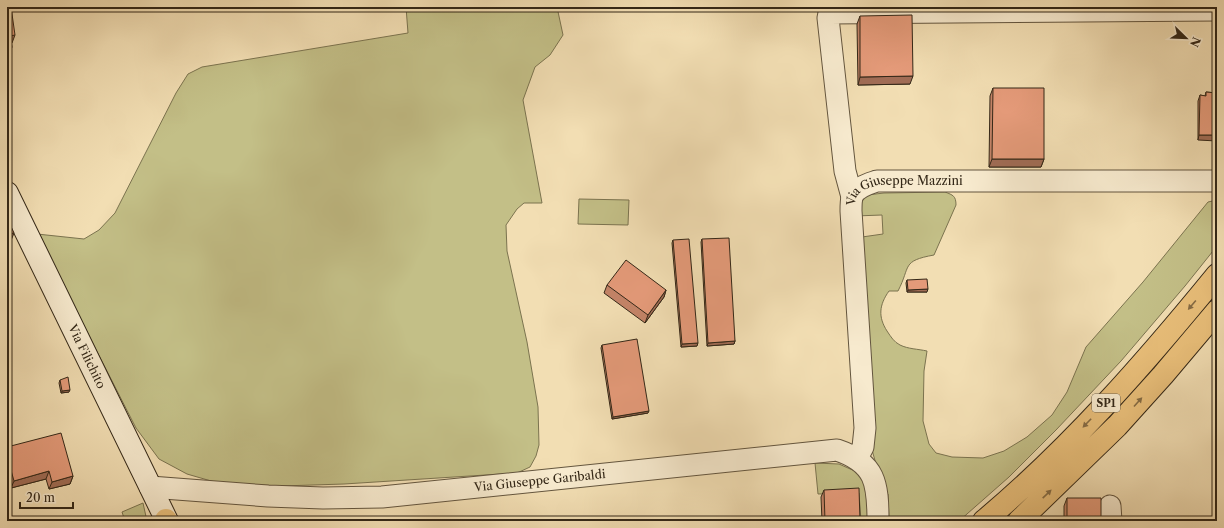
<svg xmlns="http://www.w3.org/2000/svg" width="1224" height="528" font-family="'Libre Caslon Text',serif">
  <rect width="100%" height="100%" fill="#f2deb3"/>
  <filter id="stains"><feTurbulence type="fractalNoise" baseFrequency=".005" numOctaves="4"/><feColorMatrix values="0 0 0 0 .2 0 0 0 0 .09 0 0 0 0 .02 0 0 0 .5 -.17"/></filter>
  <radialGradient id="worn" r=".72"><stop offset=".6" stop-color="#630" stop-opacity="0"/><stop offset="1" stop-color="#630" stop-opacity=".3"/></radialGradient>
  <path fill="#c3bf87" stroke="#7b734f" d="M406 7H557L563 35 550 55 535 67 523 100 542 203H524L517 209 506 225 507 251 527 342 538 407 539 445 536 456 530 467 517 473 344 484 281 486 218 483 187 474 159 459 136 428 37 234 84 239 99 230 115 213 176 93 188 74 202 67 408 33Z
    M945 192C953 195 956 196 956 205L934 255C901 261 911 266 898 291H889C879 305 878 317 887 331 891 337 894 342 900 345 908 349 918 349 927 351L924 371 923 421 929 444 936 453 952 457 983 458 1004 451 1027 437 1052 415 1067 392 1086 347 1143 282 1208 202 1217 200V246L1185 286 1121 361 1056 430 1009 477 959 521H944L941 519 939 521H889L888 494 884 492 872 450 862 237 883 234 882 215 855 216 856 204 867 195 884 193Z
    M579 199 629 200 628 225 578 224Z
    M815 463 839 464 857 472 867 487 870 521H861L859 493 818 494Z
    M143 503 147 521H125L122 512Z"/>
  <g fill="none" stroke-linecap="round" stroke-linejoin="round">
    <g stroke="#63553e" stroke-width="23">
      <g id="street">
        <path d="M852 197 845 171 828 18 829 13 1217 10"/>
        <path id="s1" d="M857 458 863 447 865 428 851 211C851 207 851 201 852 197 856 187 868 184 877 181H1217"/>
        <path id="s2" d="M150 487 268 496 323 498 382 497 837 450C876 463 878 484 878 521"/>
        <path d="M1110 506 1111 521"/>
      </g>
    </g>
    <g stroke="#332717" stroke-width="24">
      <g id="secondary">
        <path id="s3" d="M7 193 167 521"/>
      </g>
    </g>
    <g stroke="#332717" stroke-width="24">
      <path id="highway" d="M166 521V520
        M984 521C1071 448 1146 362 1217 275
        M1019 521 1117 426 1163 375 1217 311"/>
    </g>
    <use href="#street" stroke="#f7eace" stroke-width="21"/>
    <use href="#secondary" stroke="#f7eace" stroke-width="22"/>
    <use href="#highway" stroke="#e9bf7a" stroke-width="22"/>
  </g>
  <path fill="#c48468" stroke="#332717" d="M860 16 910 84 858 85 857 24Z
    M993 88 1044 159 1041 167H989L990 96Z
    M1206 92 1217 93 1198 140V101L1200 95 1205 96Z
    M702 239 735 341 734 344 707 346 701 242Z
    M673 240 697 346 681 347 672 243Z
    M907 280 927 292H907L906 283Z
    M607 285 666 290 664 297 645 323 604 293Z
    M602 345 648 413 612 419 601 348Z
    M60 380 69 392 61 393 59 383Z
    M7 447 73 476 70 484 49 489 46 479 11 488 7 474Z
    M824 490 860 521H822L821 497Z
    M1067 498 1101 521H1064V506Z"/>
  <path fill="#a06c55" stroke="#332717" d="M15 35 12 43 8 44 10 36Z
    M12 47 9 55H7V48Z
    M913 76 910 84 858 85 860 77Z
    M1199 135H1217V141L1198 140Z
    M992 159H1044L1041 167H989Z
    M14 233 10 243H7V234Z
    M928 289 927 292H907L908 290Z
    M666 290 664 297 645 323 648 315Z
    M735 341 734 344 707 346 708 343Z
    M698 343 697 346 681 347 682 344Z
    M70 390 69 392 61 393 62 391Z
    M649 411 648 413 612 419 613 417Z
    M49 471 46 479 11 488 14 481Z
    M73 476 70 484 49 489 52 482Z"/>
  <path fill="#e49a79" stroke="#332717" d="M7 7H11L15 35 10 36 12 47 7 48Z
    M912 15 913 76 860 77V16Z
    M993 88H1044V159H992Z
    M1206 92 1217 93V135H1199L1200 95 1206 96Z
    M7 218 14 233 7 234Z
    M729 238 735 341 708 343 702 239Z
    M689 239 698 343 682 344 673 240Z
    M626 260 666 290 648 315 607 285Z
    M927 279 928 289 908 290 907 280Z
    M637 339 649 411 613 417 602 345Z
    M68 377 70 390 62 391 60 380Z
    M61 433 73 476 52 482 49 471 14 481 7 456V447Z
    M859 488 860 521H825L824 490Z
    M1067 498H1101V521H1067Z"/>
  <defs><path id="oneway-solid" d="M-6-.8H1V-3.2L6.5 0L1 3.2V.8H-6Z"/></defs>
  <g fill="#856b44">
    <use href="#oneway-solid" transform="translate(1192 305) rotate(130)"/>
    <use href="#oneway-solid" transform="translate(1138 402) rotate(-48)"/>
    <use href="#oneway-solid" transform="translate(1087 423) rotate(134)"/>
    <use href="#oneway-solid" transform="translate(1047 494) rotate(-44)"/>
  </g>
  <g text-anchor="middle" stroke-width="3" stroke-linejoin="round" paint-order="stroke">
    <rect fill="#f7eace" stroke="#6e624e" stroke-width="1" x="1092" y="394" width="28" height="18" rx="3"/>
    <g font-size="11" font-weight="bold" fill="#332717">
      <text x="1106" y="407">SP1</text>
    </g>
    <g font-size="12" fill="#332717" stroke="#f7eace">
      <text dy="4" stroke="none"><textPath href="#s1" startOffset="317">Via Giuseppe Mazzini</textPath></text>
      <text dy="4" stroke="none"><textPath href="#s3" startOffset="182">Via Filichito</textPath></text>
      <text dy="4" stroke="none"><textPath href="#s2" startOffset="391">Via Giuseppe Garibaldi</textPath></text>
    </g>
  </g>
  <rect width="1224" height="528" fill="none" stroke="#f2deb3" stroke-width="24"/>
  <rect x="8" y="8" width="1208" height="512" fill="none" stroke="#332717" stroke-width="2"/>
  <rect x="12" y="12" width="1200" height="504" fill="none" stroke="#332717"/>
  <g transform="translate(1186 38) rotate(113)" stroke="#f7eace" stroke-width="3" paint-order="stroke">
  <path d="M0-3L7 15L0 10L-7 15Z" fill="#332717"/>
  <text y="-6" font-size="11" font-weight="bold" text-anchor="middle" fill="#332717">N</text>
  </g>
  <path d="M20 502v6h53v-6" fill="none" stroke="#332717" stroke-width="2"/>
  <text x="26" y="502" font-size="12" fill="#332717" stroke="#f7eace" stroke-width="3" paint-order="stroke">20 m</text>
  <rect width="100%" height="100%" filter="url(#stains)"/>
  <rect width="100%" height="100%" fill="url(#worn)"/>
</svg>
